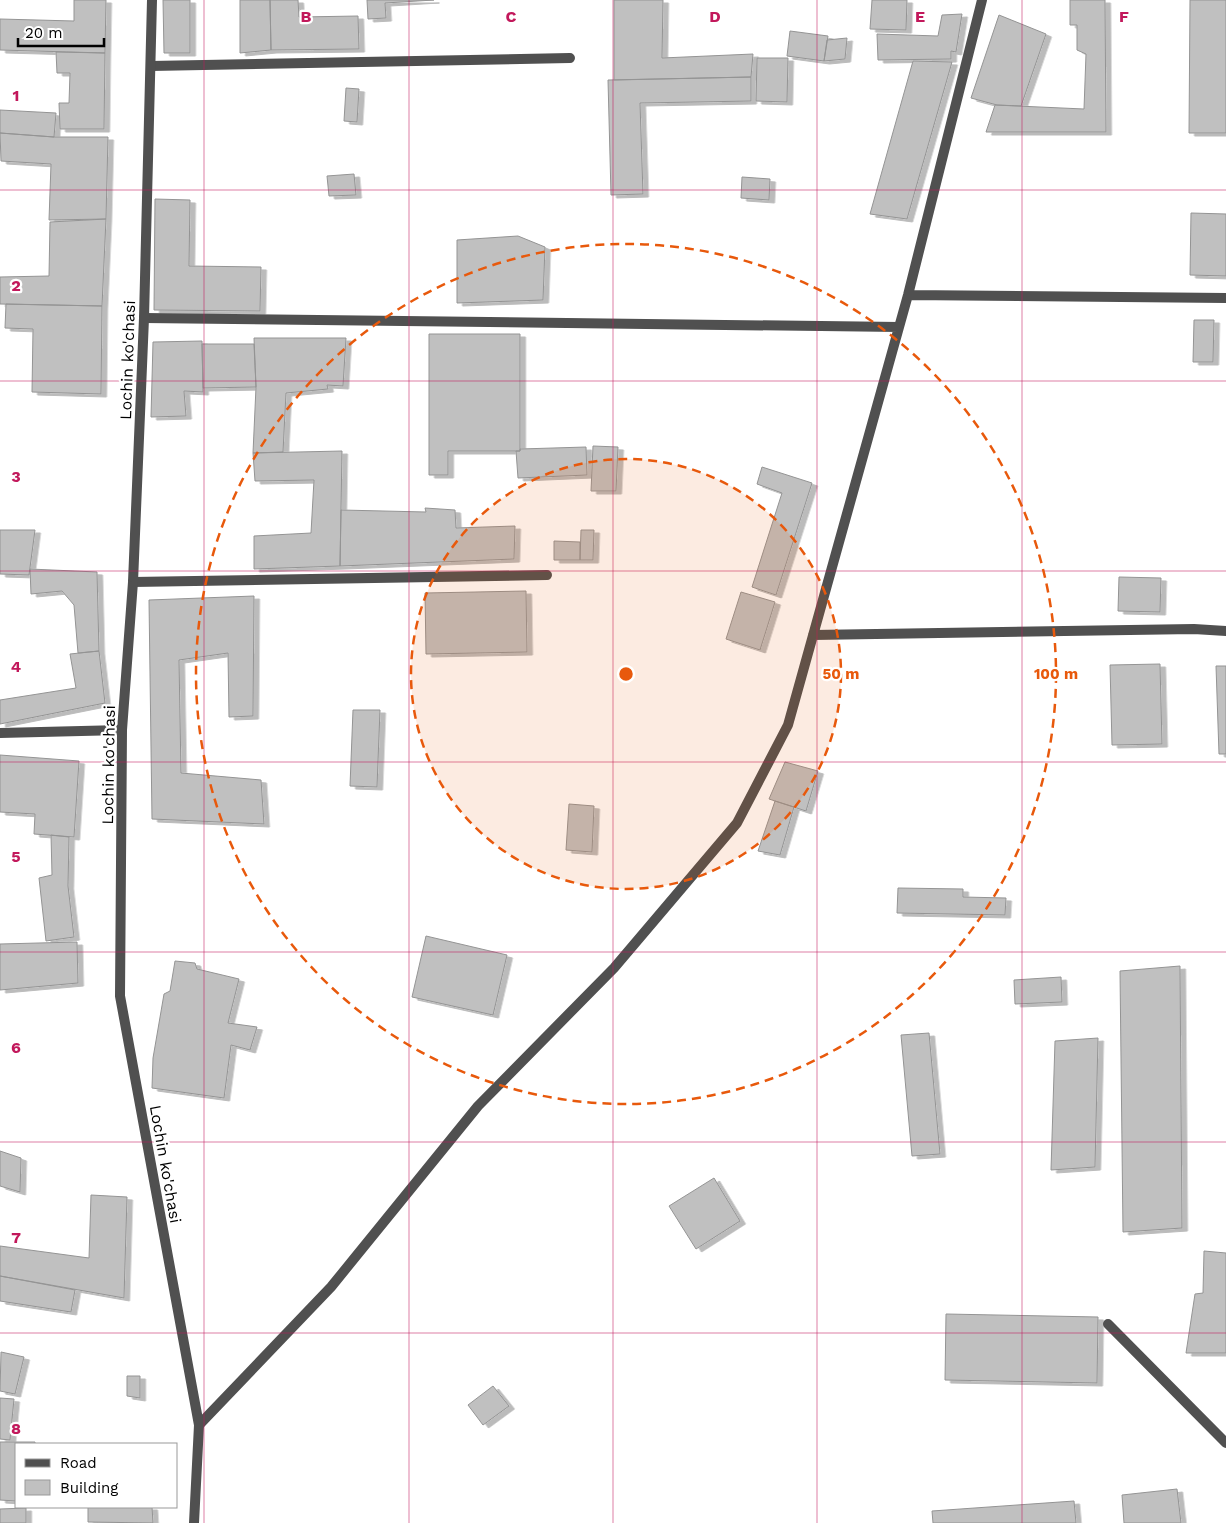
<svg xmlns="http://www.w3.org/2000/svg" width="1226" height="1523" font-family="'Work Sans',sans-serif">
  <defs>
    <filter id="shadow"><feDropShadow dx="5.5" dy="3" stdDeviation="0" flood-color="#0004"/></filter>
  </defs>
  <rect width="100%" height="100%" fill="#fff"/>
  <path fill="#c0c0c0" stroke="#949494" filter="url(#shadow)" d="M74 0H106L105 53 0 50V19L74 21Z
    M163 0H190V53H164Z
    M240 0H270L271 50 240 53Z
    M270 0H298L299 17 358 16 359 49 271 50Z
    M367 0H434L385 3 386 18 368 19Z
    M614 0H663L662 58 753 54 751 77 614 80Z
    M872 0H907L906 30 870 29Z
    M1070 0H1105L1106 132H986L995 105 1084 109 1086 54 1077 50V25H1070Z
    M1190 0H1226V133H1189Z
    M962 14 956 52 951 51V59L878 60 877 34 938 36 942 15Z
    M999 15 1046 34 1021 106 997 105 971 98Z
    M790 31 828 36 824 61 787 56Z
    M847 38 845 59 824 61 827 40Z
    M56 52 105 53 104 129H60L59 103H69L70 73H57Z
    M757 58H788L787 102 756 101Z
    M913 61 952 62 907 219 870 214Z
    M751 77V101L640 103 643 194 611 195 608 80Z
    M346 88 359 89 357 122 344 121Z
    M0 110 56 113 54 137 0 133Z
    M0 133 54 137H108L106 219 49 220 51 164 1 161Z
    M354 174 356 195 329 196 327 176Z
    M742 177 770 179 769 200 741 198Z
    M155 199 190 200 189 266 261 267 260 311 154 310Z
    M1191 213 1226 214V276L1190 275Z
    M106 219 102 306 0 304V277L49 276 50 222Z
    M518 236 545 247 543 300 457 303V240Z
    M6 304 102 306 101 394 32 392 33 329 5 328Z
    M1194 320H1214L1213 362H1193Z
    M429 334H520V451H448V475H429Z
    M254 338H346L343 386 327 385 328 389 286 393 283 452 253 453 256 387Z
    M202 341 203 392 184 391 186 416 151 417 153 342Z
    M202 344H254L256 387 203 388Z
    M593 446 618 447 616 491H591Z
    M586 447 587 475 518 478 516 451H520V449Z
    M342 451 340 566 254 569V536L311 533 314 480 255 481 253 453Z
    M762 467 812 483 776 595 752 587 782 493 757 484Z
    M425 508 455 510 456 528 515 526 514 559 340 566 341 510 426 512Z
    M0 530H35L29 575 0 574Z
    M581 530H594L593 560H580Z
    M554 541 580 542V560H554Z
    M30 569 97 572 99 651 78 653 74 605 62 591 31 594Z
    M1119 577 1161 578 1160 612 1118 611Z
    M526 591 527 652 426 654 425 593Z
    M741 592 775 602 760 650 726 639Z
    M254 596 253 716 229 717 228 653 179 660 181 773 261 780 264 824 152 819 149 600Z
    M99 651 105 703 0 724V700L76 688 70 654Z
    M1160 664 1162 744 1112 745 1110 665Z
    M1216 666H1226V754H1219Z
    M353 710H380L377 787 350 786Z
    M0 755 79 761 74 837 34 834 35 814 0 812Z
    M785 762 818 771 806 811 769 799Z
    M775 801 794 807 780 855 758 851Z
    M569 804 594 806 592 852 566 850Z
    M51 835 69 837 68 886 74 937 46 941 39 878 52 875Z
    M898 888 963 889V897L1006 898 1005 915 897 913Z
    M426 936 507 955 493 1015 412 997Z
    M77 942 78 983 0 990V944Z
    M175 961 195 963 197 969 239 979 228 1023 257 1027 250 1050 231 1045 224 1098 152 1088 153 1058 164 994 170 991Z
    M1180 966 1182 1228 1123 1232 1120 971Z
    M1061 977 1062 1002 1015 1004 1014 980Z
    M929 1033 940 1154 912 1156 901 1035Z
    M1098 1038 1095 1167 1051 1170 1055 1041Z
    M0 1151 21 1158 20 1192 0 1186Z
    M714 1178 740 1221 696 1249 669 1206Z
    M91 1195 127 1197 124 1298 0 1276V1246L89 1258Z
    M1204 1251 1226 1253V1353H1186L1195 1294 1203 1293Z
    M0 1276 75 1290 71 1312 0 1301Z
    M946 1314 1098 1317 1097 1383 945 1380Z
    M1 1352 24 1357 15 1394 0 1391Z
    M127 1376H140V1398L127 1396Z
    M493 1386 509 1406 483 1425 468 1405Z
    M0 1398 14 1399 10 1440 0 1439Z
    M0 1442H35V1444H16V1501L0 1500Z
    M1177 1489 1181 1523H1124L1122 1495Z
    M1074 1501 1076 1523H933L932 1511Z
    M88 1507H152L153 1523 88 1522Z
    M26 1508V1523H0V1509Z"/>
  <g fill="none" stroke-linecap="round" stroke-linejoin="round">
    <path stroke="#505050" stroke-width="10" d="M1108 1324 1226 1443"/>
    <path stroke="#505050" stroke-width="10" d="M151 66 570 58
      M908 295 1226 298
      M144 318 899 327
      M133 582 547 575
      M813 635 1194 629 1226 631
      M0 733 122 730
      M199 1425 331 1287 478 1106 614 968 737 823 788 725 908 295 982 0"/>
    <path stroke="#505050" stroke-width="10" d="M152 0 144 318 133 582 122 730 120 996 199 1425 194 1523"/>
  </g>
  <path fill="none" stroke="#c2185b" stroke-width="1" stroke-opacity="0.55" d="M204 0V1523M409 0V1523M613 0V1523M817 0V1523M1022 0V1523M0 190H1226M0 381H1226M0 571H1226M0 762H1226M0 952H1226M0 1142H1226M0 1333H1226"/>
  <circle cx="626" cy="674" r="215" fill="#e8590c" fill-opacity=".12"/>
  <g fill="none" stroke="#e8590c" stroke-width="2.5" stroke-dasharray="9 6">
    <circle cx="626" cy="674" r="215"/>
    <circle cx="626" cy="674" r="430"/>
  </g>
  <g text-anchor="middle" stroke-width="4.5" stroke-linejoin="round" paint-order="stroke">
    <g font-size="16" fill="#000" stroke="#fff">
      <text transform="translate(127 360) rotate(-88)" y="6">Lochin ko'chasi</text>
      <text transform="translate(108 765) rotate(-89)" y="6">Lochin ko'chasi</text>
      <text transform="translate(166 1164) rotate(80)" y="6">Lochin ko'chasi</text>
    </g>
  </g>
  <g font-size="16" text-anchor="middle" font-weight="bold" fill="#c2185b" stroke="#fff" stroke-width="4.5" stroke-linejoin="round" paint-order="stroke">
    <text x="306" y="22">B</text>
    <text x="511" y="22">C</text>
    <text x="715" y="22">D</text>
    <text x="920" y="22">E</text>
    <text x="1124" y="22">F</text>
    <text x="16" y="101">1</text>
    <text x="16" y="291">2</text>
    <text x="16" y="482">3</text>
    <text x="16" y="672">4</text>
    <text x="16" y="862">5</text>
    <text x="16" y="1053">6</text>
    <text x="16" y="1243">7</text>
    <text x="16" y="1434">8</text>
  </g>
  <circle cx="626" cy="674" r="8" fill="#e8590c" stroke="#fff" stroke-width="2.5"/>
  <g font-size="15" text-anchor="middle" font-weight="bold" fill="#e8590c" stroke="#fff" stroke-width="4.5" stroke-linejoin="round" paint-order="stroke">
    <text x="841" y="679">50 m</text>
    <text x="1056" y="679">100 m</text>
  </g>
  <rect x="15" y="1443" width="162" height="65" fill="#ffffff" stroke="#999999"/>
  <rect x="25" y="1459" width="25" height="8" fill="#505050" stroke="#999999"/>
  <text x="60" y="1468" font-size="15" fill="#000000">Road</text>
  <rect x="25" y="1480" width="25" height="15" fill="#c0c0c0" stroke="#999999"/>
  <text x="60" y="1493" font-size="15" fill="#000000">Building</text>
  <path d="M18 38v8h86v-8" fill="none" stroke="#000000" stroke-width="2.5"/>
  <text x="25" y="38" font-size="15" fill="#000000" stroke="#ffffff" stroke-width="4" paint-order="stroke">20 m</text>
</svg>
